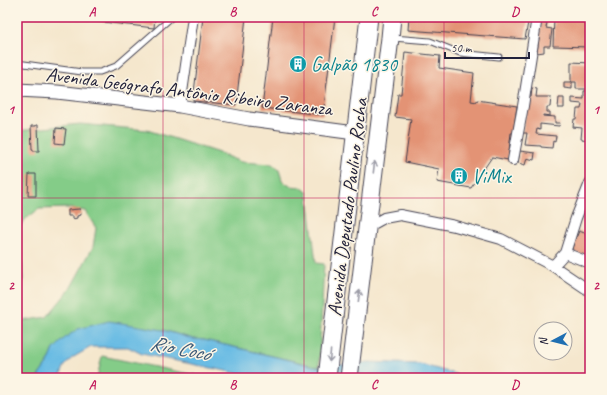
<svg xmlns="http://www.w3.org/2000/svg" width="607" height="395" font-family="Caveat,sans-serif">
  <rect width="100%" height="100%" fill="#fcf5e5"/>
  <filter id="ink" filterUnits="userSpaceOnUse"><feTurbulence type="fractalNoise" baseFrequency=".025" numOctaves="2"/><feDisplacementMap in="SourceGraphic" scale="8" xChannelSelector="R" yChannelSelector="G"/><feConvolveMatrix kernelMatrix="1 2 1 2 8 2 1 2 1" color-interpolation-filters="sRGB"/></filter>
  <filter id="wash" filterUnits="userSpaceOnUse"><feTurbulence type="fractalNoise" baseFrequency=".012" numOctaves="4" result="noise"/><feDisplacementMap in="SourceGraphic" scale="16" xChannelSelector="R" yChannelSelector="G"/><feGaussianBlur stdDeviation="0.9" result="paint"/><feColorMatrix in="noise" values="0 0 0 0 0 0 0 0 0 0 0 0 0 0 0 0 0 1.4 0 .05"/><feComposite in="paint" operator="in"/></filter>
  <g filter="url(#wash)">
    <rect width="100%" height="100%" fill="#f5e7cd"/>
    <path fill="#84cc88" stroke="#537762" d="M80 124 147 130 216 152 241 162 272 164 276 167 279 170 282 180 285 183 290 186 301 187 307 192 308 196 316 263 324 264 319 367 204 340 193 339 163 330 54 349 49 361 37 378H17V322L47 317 70 289 93 247 96 228 85 211 68 208 39 209 23 221 17 234V131Z
      M17 242 22 265 23 282 17 288Z
      M102 356 209 378H97Z"/>
    <path fill="#68bbe4" stroke="#456e90" d="M109 321 163 330 193 339 204 340 319 367 369 362 420 364 469 378H261L142 354 128 347H91L72 358 64 367 60 378H37L49 361 54 349 65 338 78 329Z"/>
    <g id="blocks">
      <path fill="#e39374" d="M69 17H155L154 28 69 18Z
        M203 17H246L236 105 193 101Z
        M273 17H335L323 115 262 108Z
        M409 17H529L525 39 408 30Z
        M554 17H590V47L553 46Z
        M541 22 547 23 546 28 552 29 550 46H544V52L537 53Z
        M405 52 440 56 439 68 474 73 471 101 477 102V100L517 106 513 133H511L508 160 492 157 471 188 437 182 439 169 405 162 411 119 395 117 398 94H401Z
        M571 62 590 63V89H576V82H571Z
        M564 82H572V89L564 88Z
        M532 88 537 89 536 97H551L550 107H547V112H550V116L543 115V116L555 117V123H560L559 126 540 124V130L537 129 536 134 556 136 555 142 553 141 552 148 541 147V146L525 145 527 133H522L529 97H531Z
        M584 91H590V140L581 139 582 128 573 127 574 119H576L577 109H581L582 104 572 103V98L584 99Z
        M559 98H564V108H558Z
        M36 125H38L39 151H33V149H32L31 126H36Z
        M56 128 66 129 64 144 55 143Z
        M520 151 535 153 534 160 527 158 525 165 518 163Z
        M29 174H36V196H28Z
        M79 209H80L81 215 77 216V218L73 219V216H68V210Z
        M579 231 590 235V258L574 252 572 248Z"/>
    </g>
  </g>
  <g filter="url(#ink)">
    <use href="#blocks" fill-opacity="0" stroke="#424051" stroke-width="1"/>
    <g fill="none" stroke-linecap="round" stroke-linejoin="round">
      <g stroke="#424051" stroke-width="7">
        <path id="service" d="M393 38 430 41 460 53 499 57
          M17 63 82 72H100L116 66 172 17"/>
      </g>
      <g stroke="#424051" stroke-width="12">
        <path id="minor" d="M180 106 193 17
          M513 160 523 106 537 17
          M366 228 384 218 400 215 455 226 501 239 553 266 590 291
          M565 253 590 263
          M553 266 565 253 576 218 590 183"/>
      </g>
      <g stroke="#424051" stroke-width="15">
        <path id="tertiary" d="M17 90 57 92 180 106 249 119 355 133"/>
      </g>
      <g stroke="#424051" stroke-width="19">
        <path id="primary" d="M327 378 369 17
          M349 378 390 38 392 17"/>
      </g>
      <use href="#service" stroke="#fff" stroke-width="5"/>
      <use href="#minor" stroke="#fff" stroke-width="10"/>
      <use href="#tertiary" stroke="#fff" stroke-width="13"/>
      <use href="#primary" stroke="#fff" stroke-width="17"/>
    </g>
    <defs><path id="oneway-shaft" d="M-6 0H5M1.5-3L5.5 0L1.5 3" fill="none" stroke-width="1.6" stroke-linecap="round" stroke-linejoin="round"/></defs>
    <g stroke="#9c9ca7">
      <use href="#oneway-shaft" transform="translate(374 167) rotate(-83)"/>
      <use href="#oneway-shaft" transform="translate(359 296) rotate(-83)"/>
      <use href="#oneway-shaft" transform="translate(330 356) rotate(96)"/>
    </g>
  </g>
  <path fill="none" stroke="#c2185b" stroke-width="1" stroke-opacity="0.55" d="M163 17V378M304 17V378M444 17V378M17 198H590"/>
  <defs>
    <g id="building-disc" transform="scale(0.9)"><circle r="9.5" fill="#0f9aa8" stroke="#fcf5e5"/><path d="M-4-6H4V6H1V3H-1V6H-4ZM-2.5-4.3h1.7v1.8h-1.7ZM.8-4.3h1.7v1.8H.8ZM-2.5-1h1.7V.8h-1.7ZM.8-1h1.7V.8H.8Z" fill="#fff"/></g>
  </defs>
  <g fill-rule="evenodd">
    <use href="#building-disc" x="298" y="64"/>
    <use href="#building-disc" x="459" y="176"/>
  </g>
  <g text-anchor="middle" stroke-width="3" stroke-linejoin="round" paint-order="stroke">
    <g font-size="20" fill="#0d838f" stroke="#fcf5e5" text-anchor="start">
      <text x="311" y="71">Galpão 1830</text>
      <text x="472" y="183">ViMix</text>
    </g>
    <g font-size="20" fill="#22223b" stroke="#fcf5e5">
      <text transform="translate(189 91) rotate(7)" y="7">Avenida Geógrafo Antônio Ribeiro Zaranza</text>
      <text transform="translate(347 207) rotate(-83)" y="7">Avenida Deputado Paulino Rocha</text>
    </g>
    <g font-size="21" font-style="italic" fill="#3a5876" stroke="#fcf5e5">
      <text transform="translate(180 348) rotate(11)" y="7">Rio Cocó</text>
    </g>
  </g>
  <rect width="607" height="395" fill="none" stroke="#fcf5e5" stroke-width="44"/>
  <g transform="translate(553 341) rotate(263)"><circle r="19" fill="#fcf5e5" stroke="#a5a1a1"/>
  <path d="M0-3L7 15L0 10L-7 15Z" fill="#1f6fb2"/>
  <text y="-6" font-size="11" font-weight="bold" text-anchor="middle" fill="#22223b">N</text>
  </g>
  <path d="M445 52v6h84v-6" fill="none" stroke="#22223b" stroke-width="2"/>
  <text x="451" y="52" font-size="12" fill="#22223b" stroke="#fcf5e5" stroke-width="3" paint-order="stroke">50 m</text>
  <rect x="22" y="22" width="563" height="351" fill="none" stroke="#c2185b" stroke-width="1.5"/>
  <g font-size="13" text-anchor="middle" font-weight="bold" fill="#c2185b">
    <text x="92" y="16">A</text>
    <text x="233" y="16">B</text>
    <text x="374" y="16">C</text>
    <text x="515" y="16">D</text>
    <text x="11" y="114">1</text>
    <text x="596" y="114">1</text>
    <text x="11" y="290">2</text>
    <text x="596" y="290">2</text>
    <text x="92" y="389">A</text>
    <text x="233" y="389">B</text>
    <text x="374" y="389">C</text>
    <text x="515" y="389">D</text>
  </g>
</svg>
